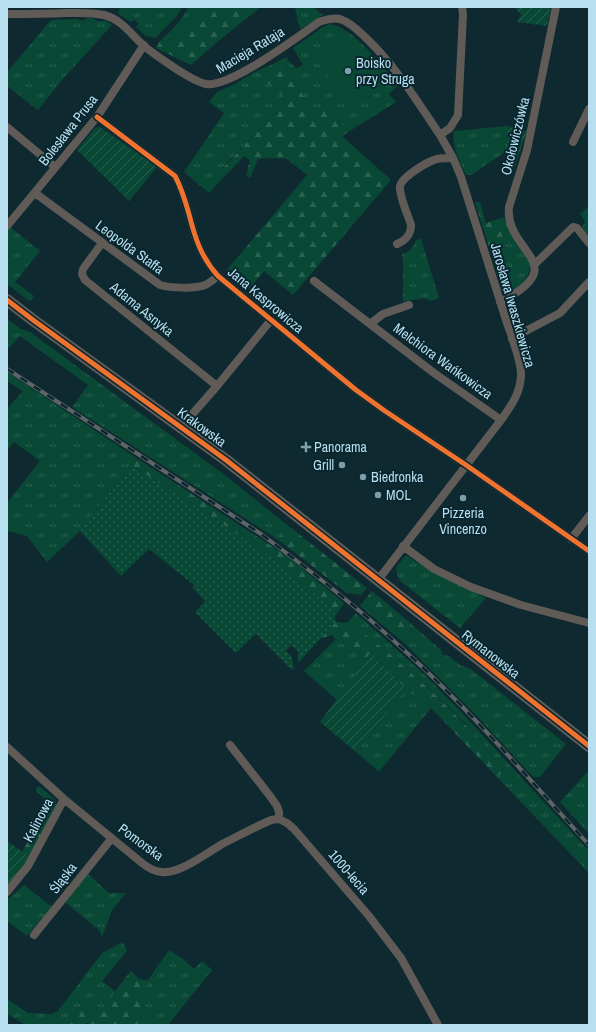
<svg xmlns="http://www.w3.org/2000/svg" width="596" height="1032" font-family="'Archivo Narrow',sans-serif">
  <defs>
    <pattern id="grass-tufts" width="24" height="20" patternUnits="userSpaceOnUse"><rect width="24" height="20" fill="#084834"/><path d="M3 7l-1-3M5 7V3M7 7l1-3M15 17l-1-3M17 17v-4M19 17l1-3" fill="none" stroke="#2a6252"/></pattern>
    <pattern id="forest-firs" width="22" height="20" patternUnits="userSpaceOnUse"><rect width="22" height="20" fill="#084834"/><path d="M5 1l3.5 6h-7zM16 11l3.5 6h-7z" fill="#2a6252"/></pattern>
    <pattern id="park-dots" width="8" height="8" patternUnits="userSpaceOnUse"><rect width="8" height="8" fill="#084834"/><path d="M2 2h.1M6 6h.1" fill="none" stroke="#2a6252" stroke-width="1.8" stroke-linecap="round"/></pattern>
    <pattern id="garden-furrows" width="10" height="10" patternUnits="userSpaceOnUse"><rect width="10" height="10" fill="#084834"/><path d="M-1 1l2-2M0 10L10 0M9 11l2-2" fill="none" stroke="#2a6252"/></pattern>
  </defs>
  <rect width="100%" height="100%" fill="#0f2931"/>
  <path fill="url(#grass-tufts)" d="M114 7H182L177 16 155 38 146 36 136 27 139 24 134 19 131 22 118 14 120 8Z
    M188 7H230L231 8 216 7 201 12C188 31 184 39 160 41 171 31 182 21 188 7Z
    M295 7H313L321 14 323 13V15L301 29 298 22Z
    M88 18H93C97 22 100 22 105 20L112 25 62 80 38 110 7 86 8 71 51 20 77 19C81 21 84 21 88 18Z
    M330 24C354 28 383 67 398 85L389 94 396 102 348 132C336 114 332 111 311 108L291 77 286 68 288 60 296 68 303 65 293 48 323 27Z
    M273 64 260 77 261 82C275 85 278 91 286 102L220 170 223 178 209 193 184 172 224 113 209 102 217 92 233 85 257 71Z
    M507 126 508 150 471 175H466C460 161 451 146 454 131Z
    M589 206V236L582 228 585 222 580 214Z
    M504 217 531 264C528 281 522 286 506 293L501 291 493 260C497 254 500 246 498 238L506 231Z
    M10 227 40 251 15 282 34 296 32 300 29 301 7 284V231Z
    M421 239 439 298 431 301 423 298 403 302V257L401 255C410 251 412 250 416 240Z
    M7 319 21 329 30 332 222 473 290 527 277 539 72 407 88 385 20 336 7 350Z
    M7 372 138 459 131 465 80 531 47 562 27 536 12 532H7V503L40 461 14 442 7 451V409L23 391 7 381Z
    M406 555 426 568 486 598 460 628 400 581 397 575 396 567Z
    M356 613 425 675 462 713 589 851V873L497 777 504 770C495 759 486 747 477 737 440 694 394 658 350 623H347Z
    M408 621 442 651 441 653 445 656 447 655 460 665 472 670 566 744 540 777H533L473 712 404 643 411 633Z
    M336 639 355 649 365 660 337 700 304 671Z
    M406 689 431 708 379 772 356 752Z
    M589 770V834L560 802Z
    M88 874 109 893H126L112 910 102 937 100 931 65 902Z
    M24 885 52 907 27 936 7 921V900Z
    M123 942 127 951 102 981 115 991 111 1002 95 1016 79 1007 70 1025H26L7 1014V999L28 1013 52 1014 58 1011 102 953Z
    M169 950 183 959 194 969 202 961 212 970 168 1025H138L143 1013 142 998 148 980Z"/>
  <path fill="url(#forest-firs)" d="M216 7H261L217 42 191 65 156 48 160 41C184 39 188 31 201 12Z
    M286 57 288 60 286 68 291 77 311 107C332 112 336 113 348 132L342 136 391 180 293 295 264 271 247 291 226 271 307 175 287 159 271 158 258 159 250 178 246 176 250 160 244 156 223 178 220 171 286 102C279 91 274 85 261 82L260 77 273 64Z
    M475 202H480L486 223 504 217 506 231 504 235 499 238C500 245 497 254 493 260Z
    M138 459 287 556 344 603 334 618 332 609 273 559 215 519 131 465Z
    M290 527 367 588 361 595 347 593 277 539Z
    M372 591 408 621 411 633 404 643 360 606Z
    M336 622 350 623 384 649 438 697 476 736 504 770 497 777 431 708 406 689 371 652 365 660 355 649 336 639 332 635 320 639Z
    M39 786 56 800V807L30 857 22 852 49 803 35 790Z
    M131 971 139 979 148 980 142 998 143 1013 138 1025H90L87 1022 85 1025H70L79 1007 95 1015 111 1002 115 991Z"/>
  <path fill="url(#park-dots)" d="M131 465 215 519 273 559 332 609 336 622 298 663V651L291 645 286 651 292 657 294 668 292 670 256 634 236 653 195 612 205 601 192 587 195 586 149 549 121 576 80 531Z"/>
  <path fill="url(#garden-furrows)" d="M514 7H551L547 26 517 22 521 14Z
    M507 126 527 131 512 175 508 150Z
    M96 127H100L157 167 129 201 77 150Z
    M371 652 406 689 356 752 320 722Z
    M7 841 30 857 7 888Z"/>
  <path fill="#084834" d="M343 35 382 85 353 108 314 58Z"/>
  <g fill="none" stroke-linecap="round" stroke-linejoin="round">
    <path stroke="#615b58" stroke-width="8" d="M7 14C26 14 45 14 65 13 77 13 91 12 104 15 124 20 133 38 149 50 162 59 191 81 206 84 230 88 297 37 319 22 325 20 332 17 340 19 349 22 358 30 365 37 395 65 417 101 440 135
      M97 117 175 176C182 189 185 200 189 214 195 238 201 257 218 276L356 390 385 411 466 465 589 551
      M7 127 55 167
      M573 142 589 109
      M35 193 160 285C170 288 195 289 205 285 210 283 214 279 218 276
      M7 226 97 117 144 45
      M102 243 83 269 82 274 85 280 217 386 181 427
      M397 244C406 240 411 235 411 225 408 215 399 196 400 186 402 177 428 161 437 159 442 158 448 158 453 158
      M535 264 573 227 577 228 589 243
      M314 281 434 373 501 420
      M500 302C575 264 504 252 509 207L527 150 556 7
      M370 324 383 314 409 305
      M512 339 522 333 560 313 589 282
      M217 386 271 320
      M571 539 589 516
      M403 546 434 569 471 587 521 605 589 623
      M378 580 501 420C511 406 520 394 521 376 522 362 511 335 506 320 491 273 476 225 461 177L453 158 440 135 450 128 458 115 463 14 462 7
      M230 745 270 796 277 806 279 812V819
      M7 747 64 799 142 863C147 867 153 871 161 872 179 875 208 852 224 843 240 835 255 827 271 820L279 819 287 823 294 829 369 916 401 958 438 1025
      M7 892 28 866 64 799
      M34 935 112 838"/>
    <path stroke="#605c5a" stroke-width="12" d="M7 300 33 320 226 460 589 746"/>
    <g stroke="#5e6567" stroke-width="4">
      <path id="rail" d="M7 369 261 534C311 571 360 609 405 651 471 711 529 779 589 845"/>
    </g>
    <use href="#rail" stroke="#0a262f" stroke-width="2.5" stroke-dasharray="8" stroke-linecap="butt"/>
    <g stroke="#0a262f" stroke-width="8">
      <path id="cycleway" d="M97 117 175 176C182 189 185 200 189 214 195 238 201 257 218 276L356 390 385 411 466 465 589 551
        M7 300 33 320 226 460 589 746"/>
    </g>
    <use href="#cycleway" stroke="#ef722f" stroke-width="5"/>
  </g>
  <g fill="#7c9fac" stroke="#0a262f" stroke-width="1.5">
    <circle cx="348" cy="71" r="4"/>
    <path d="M304 441h4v4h4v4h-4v4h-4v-4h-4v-4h4z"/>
    <circle cx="342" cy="465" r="4"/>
    <circle cx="363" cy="477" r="4"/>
    <circle cx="378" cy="495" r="4"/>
    <circle cx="463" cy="498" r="4"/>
  </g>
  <g text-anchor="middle" stroke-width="4" stroke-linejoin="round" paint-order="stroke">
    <g font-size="14" fill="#b7dfef" stroke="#0a262f">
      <text transform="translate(250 50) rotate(-31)" y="5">Macieja Rataja</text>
      <text transform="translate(68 130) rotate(-52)" y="5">Bolesława Prusa</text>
      <text transform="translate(515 136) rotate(-76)" y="5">Okołowiczówka</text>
      <text transform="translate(130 247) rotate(36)" y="5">Leopolda Staffa</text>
      <text transform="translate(266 300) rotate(40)" y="5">Jana Kasprowicza</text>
      <text transform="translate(513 305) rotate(74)" y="5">Jarosława Iwaszkiewicza</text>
      <text transform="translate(142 309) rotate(39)" y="5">Adama Asnyka</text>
      <text transform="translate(443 361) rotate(36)" y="5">Melchiora Wańkowicza</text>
      <text transform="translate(202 427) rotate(36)" y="5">Krakowska</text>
      <text transform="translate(491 654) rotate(38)" y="5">Rymanowska</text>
      <text transform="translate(38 820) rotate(-62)" y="5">Kalinowa</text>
      <text transform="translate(141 842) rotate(36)" y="5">Pomorska</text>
      <text transform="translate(349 872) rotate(49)" y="5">1000-lecia</text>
      <text transform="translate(63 878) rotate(-52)" y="5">Śląska</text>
    </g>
    <g font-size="14" fill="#b7dfef" stroke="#0a262f" text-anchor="start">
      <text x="356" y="68">Boisko<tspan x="356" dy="16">przy Struga</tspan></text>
      <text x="314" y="452">Panorama</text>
      <text x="334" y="470" text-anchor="end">Grill</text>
      <text x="371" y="482">Biedronka</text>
      <text x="386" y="500">MOL</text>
      <text x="463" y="518" text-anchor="middle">Pizzeria<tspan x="463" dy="16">Vincenzo</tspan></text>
    </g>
  </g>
  <rect width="596" height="1032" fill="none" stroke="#b7dfef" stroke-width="16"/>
</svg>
